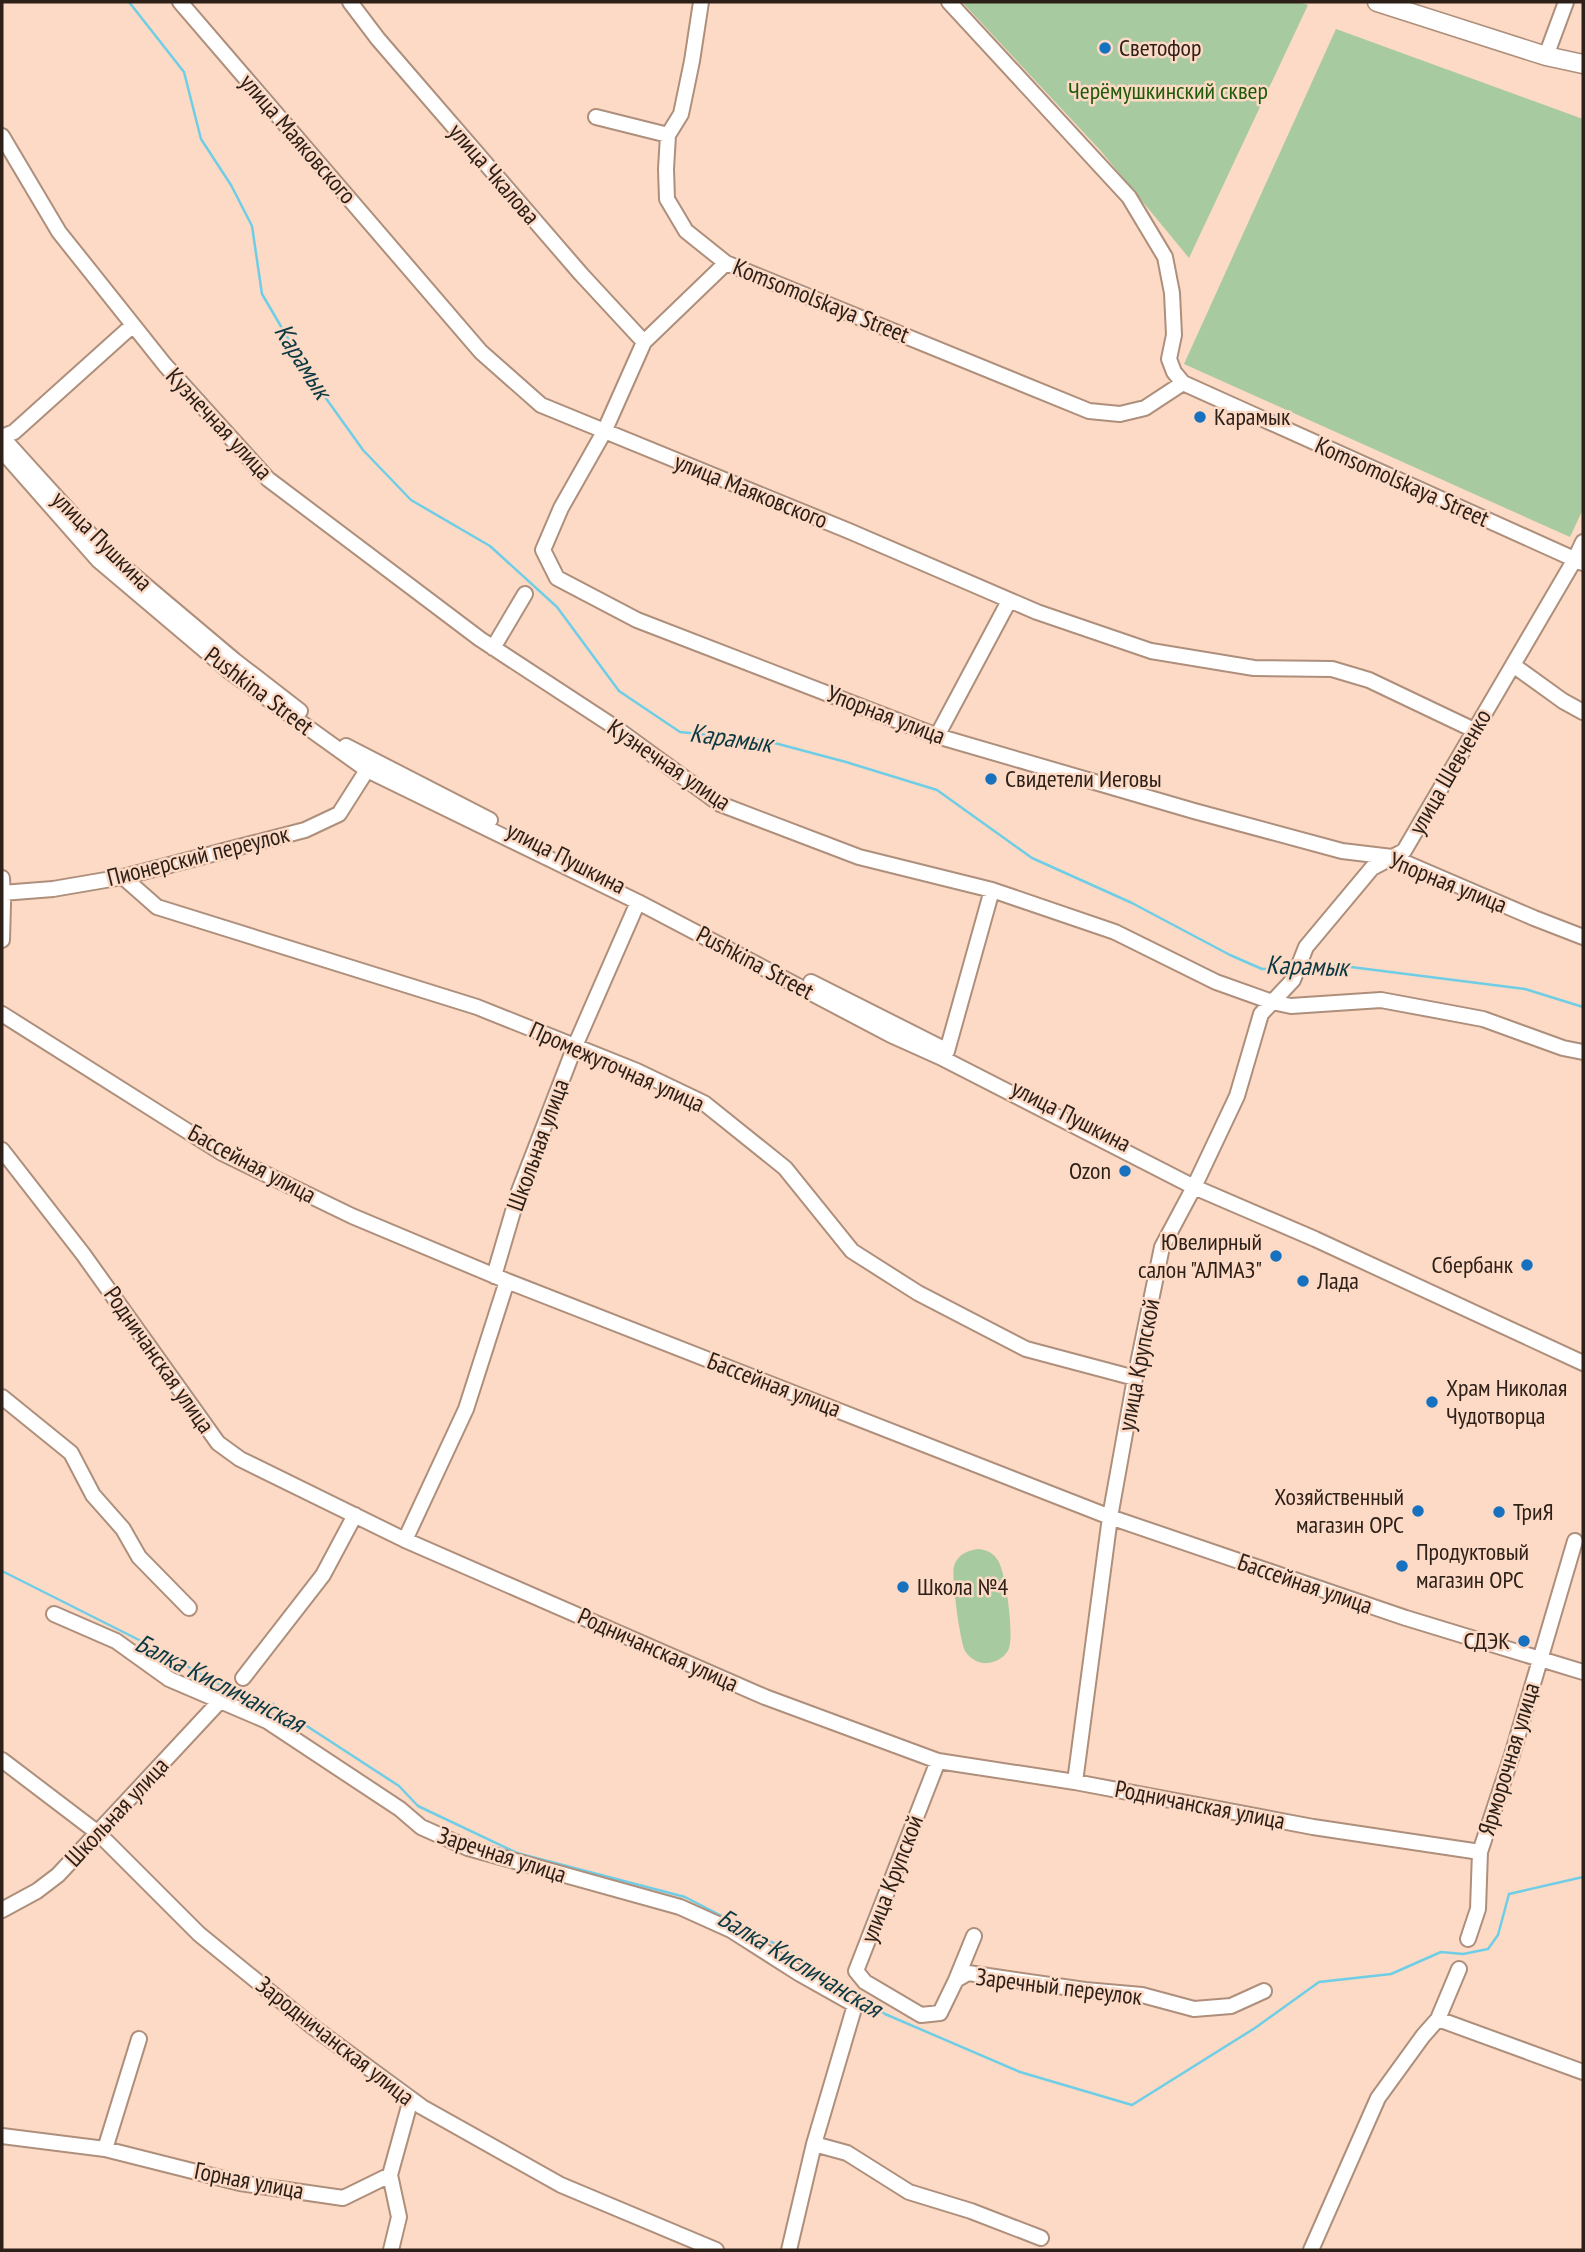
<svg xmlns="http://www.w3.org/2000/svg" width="1585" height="2252" font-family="'PT Sans Narrow',sans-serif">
  <rect width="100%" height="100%" fill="#fcdac5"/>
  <path fill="#a8caa0" d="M962 2H1298L1308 5 1189 258 1100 150Z
    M1336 29 1583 119V509L1570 537 1184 364Z
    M979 1549C986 1550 992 1552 997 1559 1006 1570 1014 1634 1009 1648 1006 1657 996 1662 988 1663 979 1664 970 1659 965 1651 960 1641 951 1576 954 1566 958 1554 968 1550 979 1549Z"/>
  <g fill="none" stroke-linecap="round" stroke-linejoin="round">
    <path stroke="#6fcee6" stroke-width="2.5" d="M129 2 184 72 201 139 231 185 252 226 262 294 310 376 363 450 411 500 490 546 557 607 619 691 680 732 767 741 846 762 937 790 1032 858 1132 903 1230 955 1262 969 1292 968
      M1302 967 1343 966 1525 989 1583 1007
      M2 1571 157 1649 220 1685 273 1704 399 1786 418 1806 517 1853 685 1897 791 1952 885 2014 1020 2072 1132 2105 1255 2028 1319 1982 1391 1974 1441 1952 1463 1954 1488 1949 1498 1935 1509 1894 1583 1877"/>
    <g stroke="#ae8f7c" stroke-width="18">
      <path id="minor" d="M180 2 481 352 541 405 849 531 1037 612 1151 651 1254 668 1332 669 1369 680 1474 730
        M350 2 378 39 581 274 644 342
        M701 2 692 61 681 114 668 135 666 169 667 199 686 231 726 263 1089 411 1120 414 1145 408 1183 383 1583 563
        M949 2 1129 197 1165 257 1172 293 1174 335 1169 359 1174 372 1183 383
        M1546 56 1566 2
        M596 117 668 135
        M2 136 59 232 165 365 268 479 480 639 613 726 720 804 859 857 992 890 1115 932 1216 982 1272 1002 1291 1006 1381 1000 1483 1019 1563 1048 1583 1052
        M726 263 644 342 604 432 561 508 543 550 557 578 637 620 937 736 1194 811 1342 851 1392 857 1534 918 1583 937
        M2 437 107 553 234 660 300 711
        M2 437 14 432 133 325
        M2 451 99 561 229 671 367 770 638 902 891 1035 940 1057 1194 1187 1315 1239 1583 1363
        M493 648 525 594
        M1513 665 1563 701 1583 712
        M937 736 1009 601
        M346 746 490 820
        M123 877 157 907 477 1007 637 1071 704 1103 785 1168 852 1251 918 1293 1026 1349 1135 1378
        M2 878 3 903 2 940
        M2 893 53 889 123 877 305 830 339 814 367 770
        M811 982 940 1047
        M2 1014 222 1153 352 1216 507 1281 1110 1517 1406 1618 1583 1672
        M940 1057 947 1051 992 890
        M2 1150 83 1254 218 1443 240 1459 405 1540 765 1697 938 1761 1075 1782 1313 1827 1480 1852
        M494 1276 519 1191 575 1046 638 902
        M2 1397 71 1453 93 1495 123 1529 139 1557 189 1608
        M405 1540 466 1409 507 1281
        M54 1614 116 1641 169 1679 267 1721 400 1809 421 1827 468 1848 680 1907 731 1930 800 1974 855 2005 814 2144 789 2250
        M243 1678 323 1575 355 1515
        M2 1760 98 1833 199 1934 313 2027 422 2107 561 2185 716 2250
        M938 1761 856 1971 865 1982 921 2015 940 2013 956 1980 968 1973 1085 1990 1142 1995 1194 2009 1231 2006 1264 1991
        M1075 1782 1110 1517 1135 1378 1162 1247 1194 1187 1237 1096 1261 1014 1293 980 1306 947 1372 868 1404 851 1575 559 1583 542
        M2 1910 37 1891 58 1875 220 1701
        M1468 1939 1478 1909 1480 1852 1512 1755 1575 1541
        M956 1980 974 1936
        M1438 2019 1583 2072
        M2 2136 105 2149 240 2183 343 2198 390 2175
        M814 2144 847 2153 909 2192 971 2211 1041 2238
        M105 2149 139 2039
        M391 2250 399 2217 390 2175 411 2099
        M1311 2250 1378 2098 1423 2036 1438 2019 1459 1969"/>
    </g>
    <g stroke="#ae8f7c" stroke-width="21">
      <path id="major" d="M1377 2 1546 56 1583 64"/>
    </g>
    <use href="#minor" stroke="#fff" stroke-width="14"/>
    <use href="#major" stroke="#fff" stroke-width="18"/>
  </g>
  <g fill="#1771be" stroke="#fcdac5" stroke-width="2.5">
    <circle cx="1105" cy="48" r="7"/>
    <circle cx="1200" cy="417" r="7"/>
    <circle cx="991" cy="779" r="7"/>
    <circle cx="1125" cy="1171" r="7"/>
    <circle cx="1276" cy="1256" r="7"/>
    <circle cx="1527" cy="1265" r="7"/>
    <circle cx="1303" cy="1281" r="7"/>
    <circle cx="1432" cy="1402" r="7"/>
    <circle cx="1418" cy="1511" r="7"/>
    <circle cx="1499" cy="1512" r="7"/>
    <circle cx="1402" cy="1566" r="7"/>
    <circle cx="903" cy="1587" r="7"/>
    <circle cx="1524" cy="1641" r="7"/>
  </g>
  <g text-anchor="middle" stroke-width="5" stroke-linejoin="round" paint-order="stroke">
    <g font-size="24" fill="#2d2019" stroke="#fcdac5" text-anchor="start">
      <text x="1119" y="56">Светофор</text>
      <text x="1214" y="425">Карамык</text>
      <text x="1005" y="787">Свидетели Иеговы</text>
      <text x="1111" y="1179" text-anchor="end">Ozon</text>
      <text x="1262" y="1250" text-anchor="end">Ювелирный<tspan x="1262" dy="28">салон "АЛМАЗ"</tspan></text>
      <text x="1513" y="1273" text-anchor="end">Сбербанк</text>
      <text x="1317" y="1289">Лада</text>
      <text x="1446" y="1396">Храм Николая<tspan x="1446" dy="28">Чудотворца</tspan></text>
      <text x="1404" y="1505" text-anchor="end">Хозяйственный<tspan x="1404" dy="28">магазин ОРС</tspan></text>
      <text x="1513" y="1520">ТриЯ</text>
      <text x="1416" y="1560">Продуктовый<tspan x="1416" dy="28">магазин ОРС</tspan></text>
      <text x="917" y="1595">Школа №4</text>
      <text x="1510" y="1649" text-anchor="end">СДЭК</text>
    </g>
    <g font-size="24" fill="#1e5b09" stroke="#fcdac5">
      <text x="1168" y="99">Черёмушкинский сквер</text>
    </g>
    <g font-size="24" fill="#2d2019" stroke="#fcdac5">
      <text transform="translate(298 139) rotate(49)" y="8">улица Маяковского</text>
      <text transform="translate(494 174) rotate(49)" y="8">улица Чкалова</text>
      <text transform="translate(821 301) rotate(22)" y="8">Komsomolskaya Street</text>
      <text transform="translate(219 424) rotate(47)" y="8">Кузнечная улица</text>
      <text transform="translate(1402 482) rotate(24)" y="8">Komsomolskaya Street</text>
      <text transform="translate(751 491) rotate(22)" y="8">улица Маяковского</text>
      <text transform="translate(102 541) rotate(45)" y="8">улица Пушкина</text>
      <text transform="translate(259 691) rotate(37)" y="8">Pushkina Street</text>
      <text transform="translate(886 715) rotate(21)" y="8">Упорная улица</text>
      <text transform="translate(669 765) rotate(34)" y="8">Кузнечная улица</text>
      <text transform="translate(1450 772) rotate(-60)" y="8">улица Шевченко</text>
      <text transform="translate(198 856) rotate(-14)" y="8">Пионерский переулок</text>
      <text transform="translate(566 858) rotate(27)" y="8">улица Пушкина</text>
      <text transform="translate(1448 883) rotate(22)" y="8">Упорная улица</text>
      <text transform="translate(755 963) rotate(28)" y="8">Pushkina Street</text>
      <text transform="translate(617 1067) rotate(24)" y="8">Промежуточная улица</text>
      <text transform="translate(1071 1116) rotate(27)" y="8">улица Пушкина</text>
      <text transform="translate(538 1145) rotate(-70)" y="8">Школьная улица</text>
      <text transform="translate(252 1164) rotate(28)" y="8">Бассейная улица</text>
      <text transform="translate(159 1360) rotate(55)" y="8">Родничанская улица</text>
      <text transform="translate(1139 1365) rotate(-79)" y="8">улица Крупской</text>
      <text transform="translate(774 1385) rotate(21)" y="8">Бассейная улица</text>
      <text transform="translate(1305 1584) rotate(19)" y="8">Бассейная улица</text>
      <text transform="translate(658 1650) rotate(24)" y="8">Родничанская улица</text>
      <text transform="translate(1509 1759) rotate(-73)" y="8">Ярморочная улица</text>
      <text transform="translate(1200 1805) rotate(11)" y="8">Родничанская улица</text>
      <text transform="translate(117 1812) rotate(-47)" y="8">Школьная улица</text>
      <text transform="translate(502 1855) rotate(18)" y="8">Заречная улица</text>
      <text transform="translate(892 1879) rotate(-69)" y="8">улица Крупской</text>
      <text transform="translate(1059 1987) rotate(7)" y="8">Заречный переулок</text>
      <text transform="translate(335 2041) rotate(38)" y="8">Зародничанская улица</text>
      <text transform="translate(249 2181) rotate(11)" y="8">Горная улица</text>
    </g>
    <g font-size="26" font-style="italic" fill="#0b3943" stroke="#fcdac5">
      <text transform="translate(303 361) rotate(58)" y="9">Карамык</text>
      <text transform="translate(731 738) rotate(8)" y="9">Карамык</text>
      <text transform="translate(1307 966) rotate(2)" y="9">Карамык</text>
      <text transform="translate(220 1683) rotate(27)" y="9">Балка Кисличанская</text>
      <text transform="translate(800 1963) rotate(31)" y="9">Балка Кисличанская</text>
    </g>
  </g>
  <rect width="1585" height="2252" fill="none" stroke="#2d2019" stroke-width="7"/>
</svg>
